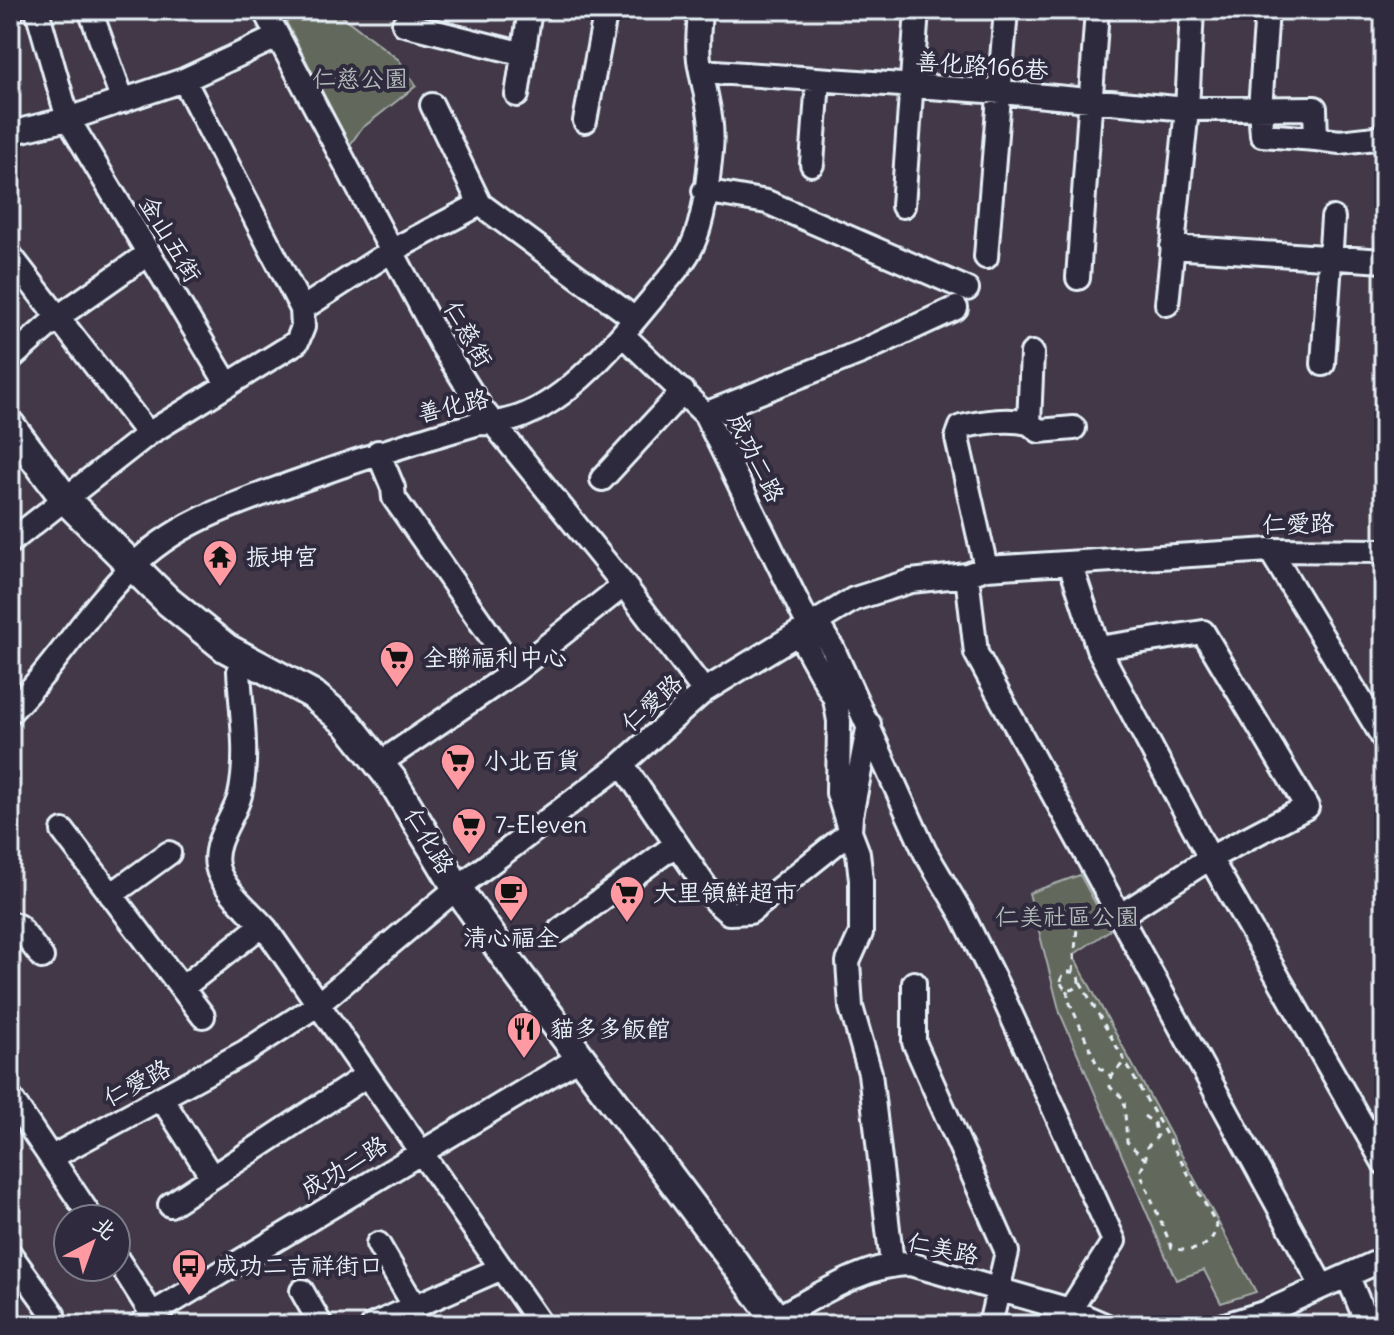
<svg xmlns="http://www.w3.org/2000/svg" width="1394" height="1335" font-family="Delius,'LXGW WenKai TC',sans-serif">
  <rect width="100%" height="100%" fill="#423847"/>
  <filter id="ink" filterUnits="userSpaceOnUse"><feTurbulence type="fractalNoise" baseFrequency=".0125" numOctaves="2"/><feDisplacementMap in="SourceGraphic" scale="16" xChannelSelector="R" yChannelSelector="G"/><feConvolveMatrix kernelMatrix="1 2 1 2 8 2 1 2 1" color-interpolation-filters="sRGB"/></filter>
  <g filter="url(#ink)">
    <path fill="#62685b" stroke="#a5acaa" stroke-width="2" d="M280 10H334L399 60 416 86 361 129 350 145Z
      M1080 875 1110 930 1073 955 1256 1292 1221 1303 1204 1270 1176 1280 1060 1013 1029 893Z"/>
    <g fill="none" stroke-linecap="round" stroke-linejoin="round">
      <g stroke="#e8f1f8" stroke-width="28">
        <path id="minor" d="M37 10 68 119 228 385
          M90 10 123 101
          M264 10 441 344 481 408 624 585 704 691
          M1267 10 1260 109 1262 135 1316 139
          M10 11 13 10
          M404 24 524 54
          M701 71 1001 92 1187 109 1315 108 1316 139 1340 142 1384 137
          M517 95 530 10
          M432 105 480 204
          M585 121 606 10
          M10 133 68 119 184 80 277 37
          M812 164 818 80
          M704 191 767 202 967 289
          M903 206 917 10
          M1172 247 1384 261
          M10 255 148 434
          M986 257 1006 10
          M1078 278 1097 10
          M1167 304 1187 109 1192 10
          M302 309 393 250 480 204 635 319
          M623 335 705 414 810 628
          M10 359 58 317 149 253
          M1323 364 1333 218
          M705 414 861 352 956 308
          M1029 423 1039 431 1074 428
          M378 452 393 488 394 498 515 671
          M602 479 683 391
          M10 542 148 434 297 342 303 327 302 309 184 80
          M1270 550 1384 739
          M1070 563 1098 648 1210 858 1384 1163
          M986 568 957 438 961 427C982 422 1007 418 1029 423L1032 353
          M967 575 976 653 1322 1286
          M817 623 833 649 925 852 962 914 1004 999 1114 1241 1070 1310
          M1098 648 1203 632 1307 807 1210 858 1121 915
          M243 658 239 671C241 711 249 756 240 795 234 818 212 842 217 866 221 888 251 912 266 929L541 1325
          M10 712C55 667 87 611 132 567 176 522 235 504 293 483 354 461 416 441 479 423 549 429 612 347 652 299 665 282 683 265 692 246 705 218 708 179 711 150 714 123 706 97 701 71 696 51 699 30 700 10
          M869 724 851 816 850 832 858 853 861 880V933L848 962 851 1007 870 1073 892 1264
          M380 763 515 671 624 585
          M622 764 716 902 729 913 750 912 850 832 838 793 839 721 835 699 799 634
          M63 831 203 1016
          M111 895 169 853
          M10 923 18 926 42 957
          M560 930 675 845
          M914 983V1042L1007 1252 990 1325
          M182 988 262 925
          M10 1097 92 1219
          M162 1099 212 1177
          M52 1157 245 1052 317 1005 457 888 622 764 704 691 854 599 911 581 967 575 986 568 1270 550 1384 551
          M170 1205 367 1075
          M378 1244 415 1307
          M10 1254 53 1314
          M116 1257 152 1314
          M1348 1277 1368 1325
          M302 1291 321 1325
          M776 1318C817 1297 864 1264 910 1264L1070 1310 1105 1325
          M140 1325 152 1314 579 1058
          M373 1325 502 1268
          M1225 1325 1264 1313 1384 1259"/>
      </g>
      <g stroke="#e8f1f8" stroke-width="34">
        <path id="major" d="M10 425 66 500 169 602 226 648 312 694 347 723 392 780 457 888 515 970 781 1325"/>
      </g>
      <path stroke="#e8f1f8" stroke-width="3" stroke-dasharray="6 6" stroke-linecap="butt" d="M1073 972 1078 917 1096 911
        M1061 981a9 9 0 1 1 18 0a9 9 0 1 1-18 0Z
        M1067 990 1069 1001 1098 1067 1111 1076 1110 1087 1124 1099 1127 1142 1146 1160 1140 1172 1172 1248C1193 1254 1213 1247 1217 1225L1078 978
        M1110 1078 1123 1063
        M1144 1116 1154 1123 1157 1137 1146 1148V1158"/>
      <use href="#minor" stroke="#2f2a3d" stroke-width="22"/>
      <use href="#major" stroke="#2f2a3d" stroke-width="28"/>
    </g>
  </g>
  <defs>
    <g id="temple-pin" transform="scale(1.8)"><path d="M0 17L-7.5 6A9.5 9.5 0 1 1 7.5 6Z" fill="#ff9aa2" stroke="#2f2a3d"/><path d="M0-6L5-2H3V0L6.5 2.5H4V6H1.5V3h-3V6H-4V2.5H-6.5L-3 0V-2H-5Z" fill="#111"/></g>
    <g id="supermarket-pin" transform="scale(1.8)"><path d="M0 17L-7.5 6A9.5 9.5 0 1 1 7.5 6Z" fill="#ff9aa2" stroke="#2f2a3d"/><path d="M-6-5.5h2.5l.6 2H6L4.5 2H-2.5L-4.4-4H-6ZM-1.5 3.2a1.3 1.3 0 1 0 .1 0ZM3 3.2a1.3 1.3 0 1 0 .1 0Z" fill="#111"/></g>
    <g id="cafe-pin" transform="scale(1.8)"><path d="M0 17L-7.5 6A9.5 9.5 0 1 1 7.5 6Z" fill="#ff9aa2" stroke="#2f2a3d"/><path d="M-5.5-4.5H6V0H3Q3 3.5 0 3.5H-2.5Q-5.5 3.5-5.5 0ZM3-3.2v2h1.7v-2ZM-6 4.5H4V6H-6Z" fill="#111"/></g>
    <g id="restaurant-pin" transform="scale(1.8)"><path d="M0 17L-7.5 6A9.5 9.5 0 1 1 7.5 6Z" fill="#ff9aa2" stroke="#2f2a3d"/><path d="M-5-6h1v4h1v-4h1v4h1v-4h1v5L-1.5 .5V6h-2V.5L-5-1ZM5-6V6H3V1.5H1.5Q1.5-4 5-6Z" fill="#111"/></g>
    <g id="bus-pin" transform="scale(1.8)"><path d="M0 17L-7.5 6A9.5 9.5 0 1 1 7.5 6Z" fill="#ff9aa2" stroke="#2f2a3d"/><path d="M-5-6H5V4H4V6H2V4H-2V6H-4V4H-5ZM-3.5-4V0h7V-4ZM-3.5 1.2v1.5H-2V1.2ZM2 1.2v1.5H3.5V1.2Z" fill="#111"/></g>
  </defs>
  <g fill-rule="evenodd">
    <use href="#temple-pin" x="220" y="557"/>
    <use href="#supermarket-pin" x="397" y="658"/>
    <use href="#supermarket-pin" x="458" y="761"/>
    <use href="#supermarket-pin" x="469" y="825"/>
    <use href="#cafe-pin" x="511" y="892"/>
    <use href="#supermarket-pin" x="627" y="893"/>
    <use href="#restaurant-pin" x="524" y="1029"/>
    <use href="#bus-pin" x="189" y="1266"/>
  </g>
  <g text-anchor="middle" stroke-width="8" stroke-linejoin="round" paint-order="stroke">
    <g font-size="24" fill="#e8f1f8" stroke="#2f2a3d">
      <text transform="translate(982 66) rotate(4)" y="8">善化路166巷</text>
      <text transform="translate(170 239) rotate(59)" y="8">金山五街</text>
      <text transform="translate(468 334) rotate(60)" y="8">仁慈街</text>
      <text transform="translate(453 406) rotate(-13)" y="8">善化路</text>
      <text transform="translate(756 458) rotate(64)" y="8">成功二路</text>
      <text transform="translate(1298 524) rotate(-1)" y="8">仁愛路</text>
      <text transform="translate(652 703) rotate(-42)" y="8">仁愛路</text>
      <text transform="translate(429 841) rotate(59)" y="8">仁化路</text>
      <text transform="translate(137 1083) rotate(-28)" y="8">仁愛路</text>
      <text transform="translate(344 1167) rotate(-31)" y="8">成功二路</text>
      <text transform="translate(943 1249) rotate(12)" y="8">仁美路</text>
    </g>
    <g font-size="24" fill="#b2bab9" stroke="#2f2a3d">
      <text x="360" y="87">仁慈公園</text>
      <text x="1067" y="925">仁美社區公園</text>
    </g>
    <g font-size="24" fill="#e8f1f8" stroke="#2f2a3d" text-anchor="start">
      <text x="246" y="565">振坤宮</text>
      <text x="423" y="666">全聯福利中心</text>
      <text x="484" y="769">小北百貨</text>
      <text x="495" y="833">7-Eleven</text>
      <text x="653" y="901">大里領鮮超市</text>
      <text x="511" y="946" text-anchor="middle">清心福全</text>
      <text x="550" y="1037">貓多多飯館</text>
      <text x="215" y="1274">成功二吉祥街口</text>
    </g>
  </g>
  <rect width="1394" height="1335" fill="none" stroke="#2f2a3d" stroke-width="40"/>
  <rect x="20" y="20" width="1354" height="1295" fill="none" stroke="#e8f1f8" stroke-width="3" filter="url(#ink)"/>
  <g transform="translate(92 1243) rotate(41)"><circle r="38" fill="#2f2a3d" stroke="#797a88" stroke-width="2"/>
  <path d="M0-6L14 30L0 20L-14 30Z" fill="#ff9aa2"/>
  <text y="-12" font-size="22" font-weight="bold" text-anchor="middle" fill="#e8f1f8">北</text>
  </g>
</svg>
